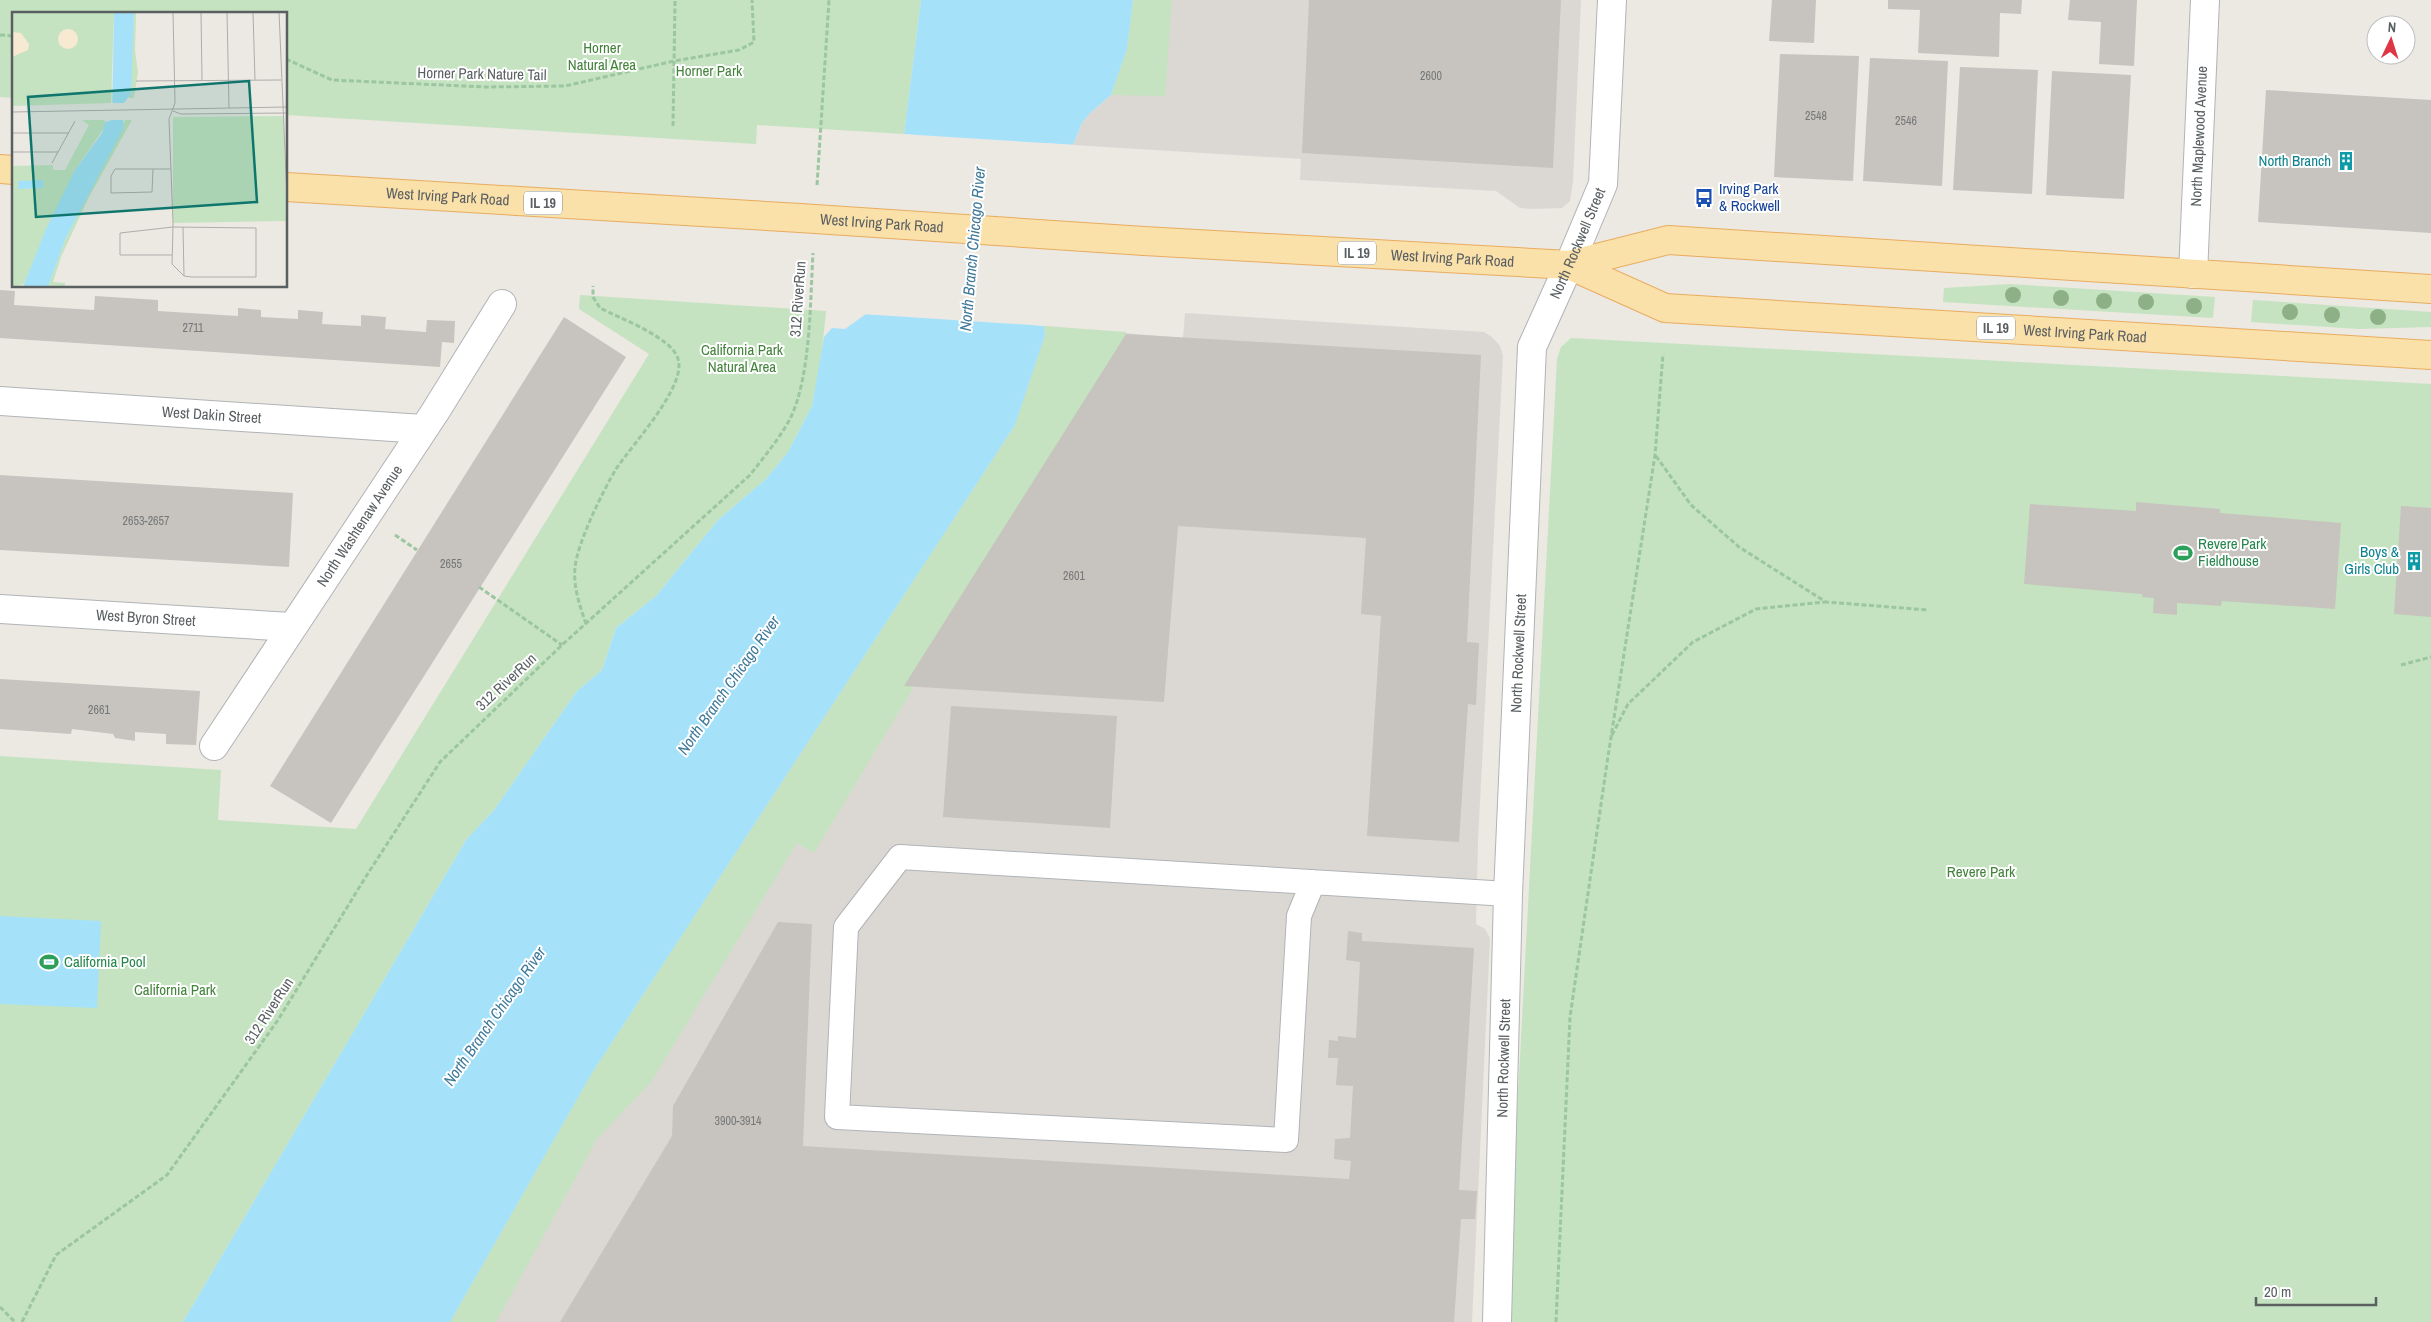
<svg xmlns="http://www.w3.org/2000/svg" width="2431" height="1322" font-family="'Archivo Narrow',sans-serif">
  <rect width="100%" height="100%" fill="#ece8e2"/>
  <path fill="#dbd8d4" d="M1133 0H1581L1573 182 1570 201 1562 208 1532 209 1520 208 1496 191 1300 180 1301 159 1073 145 1082 123 1090 113 1111 95 1127 49Z
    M1185 313 1484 332 1492 337 1500 346 1503 356 1478 841 1476 924 1485 929 1490 938 1472 1322H450L592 1073 1015 425 1045 335 1044 326 1183 338Z"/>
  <path fill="#c5e3c0" d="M0 0H921L904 134 757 125 756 144 286 115V14H14V98L0 97Z
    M1133 0H1172L1165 96 1111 95 1127 49Z
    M2010 284 2215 297 2213 318 1943 302 1944 288Z
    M580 295 826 311 821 360 812 406 788 452 766 479 718 520 656 596 616 628 602 670 577 691 494 810 466 840 183 1322H0V756L221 770 218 820 356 829 649 354 579 309Z
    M2253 300 2431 312V327L2359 329 2251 322Z
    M1044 326 1126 332V334L814 853 797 843 651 1082 597 1139 496 1322H450L592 1073 1015 425 1045 335Z
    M1571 338 2431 384V1322H1506L1557 359 1561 347Z"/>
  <path fill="#a5e2fa" d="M921 0H1133L1127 49 1111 95 1090 113 1082 123 1073 145 1045 143 1034 325 1044 326 1045 335 1015 425 592 1073 450 1322H183L466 840 494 810 577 691 602 670 616 628 656 596 718 520 766 479 788 452 812 406 824 337 832 328 845 329 866 314 902 316 914 135 904 134Z
    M0 916 101 921 97 1008 0 1004Z"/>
  <path fill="#ece8e2" d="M901 134 1076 145 1073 147 1047 146 1036 323H1044L1046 326 862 314 866 312 900 314 911 137H903Z"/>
  <path fill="#c7c3be" d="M1309 0H1561L1553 168 1302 153Z
    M1772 0H1816L1814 43 1769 41Z
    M1888 0H2022L2021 14 2000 13 1999 57 1918 53 1920 10 1888 9Z
    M2070 0H2137L2134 66 2099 64 2101 22 2068 20Z
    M1780 54 1859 56 1853 181 1774 177Z
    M1870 58 1948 61 1942 186 1863 181Z
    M1960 67 2038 70 2032 194 1953 190Z
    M2052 71 2131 75 2124 199 2046 195Z
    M2266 90 2431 100V233L2258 222Z
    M0 290 15 291 14 305 94 310 95 296 158 300V311L238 316V308L261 310V317L298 319V310L323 312 322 324 361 326V315L386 317 385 329 426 332 427 320 455 321 454 343 442 342 440 367 0 338Z
    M564 317 626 357 331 823 270 786Z
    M1126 334 1481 355 1467 642 1479 643 1476 705 1468 704 1459 842 1367 836 1381 616 1361 614 1366 538 1178 526 1164 702 904 686Z
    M0 475 293 493 289 567 0 550Z
    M2136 502 2220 509V513L2341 523 2335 609 2222 601 2221 606 2177 603V615L2153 613 2154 598 2142 597V594L2024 584 2030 504 2136 511Z
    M2401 506 2431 508V617L2394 614Z
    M0 679 200 691 196 745 166 744V734L135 732V741L115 738 113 734 72 729 71 734 0 729Z
    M951 706 1117 716 1110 828 943 817Z
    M778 922 812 924 803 1146 1349 1179 1351 1161 1334 1159 1335 1139 1350 1138 1353 1086 1336 1085 1338 1058H1328L1329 1040 1338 1041V1036L1356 1038 1360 962 1346 960 1348 931 1362 933V941L1474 948 1459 1190 1477 1191 1475 1219H1461L1454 1322H560L672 1136 673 1106Z"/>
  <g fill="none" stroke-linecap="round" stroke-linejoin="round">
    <g stroke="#b0b4b7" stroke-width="26">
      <path id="lane" d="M1313 882 1299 916 1286 1140 837 1117 846 927 900 857 1508 894"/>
    </g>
    <g stroke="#b0b4b7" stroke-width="30">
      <g id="street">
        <path id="s1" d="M2193 274 2205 0"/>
        <path id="s2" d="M0 401 423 429"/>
        <path id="s3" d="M0 609 291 627"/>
        <path id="s4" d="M214 746 435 412 502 304"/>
        <path id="s5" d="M1497 1322 1508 894 1532 347 1569 265 1603 184 1612 0"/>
      </g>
    </g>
    <g stroke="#e9ac5f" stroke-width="30">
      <g id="primary">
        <path d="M0 169 14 170"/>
        <path id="s6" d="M286 187 800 218"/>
        <path id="s7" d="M1144 241 1569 265 1668 240 2431 289"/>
        <path id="s8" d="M1569 265 1665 308 2431 355"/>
      </g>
    </g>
    <path stroke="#9bc6a0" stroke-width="3" stroke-dasharray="5 2.5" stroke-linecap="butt" d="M0 35 14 36
      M286 59 332 80 486 87 565 86 674 61 739 50 754 42 752 0
      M673 126 675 0
      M817 185 829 0
      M1656 456 1691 505 1739 547 1826 602 1928 610
      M395 535 417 550
      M479 587 562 645
      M586 624C580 606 573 587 575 568 577 543 603 491 616 469 632 445 687 386 678 359 672 337 619 318 600 308L593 297V286
      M2401 665 2431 657
      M1612 735 1628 704 1693 642 1756 609 1825 602
      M0 1307 15 1322
      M22 1322 56 1255 167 1175 278 1020 365 878 440 762 562 645 750 475C764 457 779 439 790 419 811 376 810 302 813 253
      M1556 1322 1570 1017 1607 763 1655 455 1663 354"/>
    <use href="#lane" stroke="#fff" stroke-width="24"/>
    <use href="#street" stroke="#fff" stroke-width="28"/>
    <use href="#primary" stroke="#fae0a9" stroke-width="28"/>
    <g stroke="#e9ac5f" stroke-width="30" stroke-linecap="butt">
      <g id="primary-bridge">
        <path id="s9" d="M800 218 1144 241"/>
      </g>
    </g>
    <use href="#primary-bridge" stroke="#fae0a9" stroke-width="28"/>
  </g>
  <g fill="#8eb086">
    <circle cx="2013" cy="295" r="8"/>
    <circle cx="2061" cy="298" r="8"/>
    <circle cx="2104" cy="301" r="8"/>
    <circle cx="2146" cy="302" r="8"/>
    <circle cx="2194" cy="306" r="8"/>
    <circle cx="2290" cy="312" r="8"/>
    <circle cx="2332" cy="315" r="8"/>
    <circle cx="2378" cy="317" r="8"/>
  </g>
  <defs>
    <g id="building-bare" transform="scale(1.5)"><path d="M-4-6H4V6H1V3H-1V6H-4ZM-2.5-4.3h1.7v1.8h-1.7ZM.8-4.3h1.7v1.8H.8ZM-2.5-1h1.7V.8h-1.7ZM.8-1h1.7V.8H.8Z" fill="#0f9aa8" stroke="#fff" stroke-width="2.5" paint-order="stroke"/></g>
    <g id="bus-bare" transform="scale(1.5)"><path d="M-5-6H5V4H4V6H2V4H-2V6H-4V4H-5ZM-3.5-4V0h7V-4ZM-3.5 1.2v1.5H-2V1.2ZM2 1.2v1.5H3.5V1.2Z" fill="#1a4fb4" stroke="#fff" stroke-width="2.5" paint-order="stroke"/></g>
    <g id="stadium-bare" transform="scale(1.5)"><path d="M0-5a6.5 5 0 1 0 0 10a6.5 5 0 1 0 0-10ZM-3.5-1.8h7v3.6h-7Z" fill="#2e9e5b" stroke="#fff" stroke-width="2.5" paint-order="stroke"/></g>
  </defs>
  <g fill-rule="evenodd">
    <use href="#building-bare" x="2346" y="161"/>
    <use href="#bus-bare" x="1704" y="198"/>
    <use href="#stadium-bare" x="2183" y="553"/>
    <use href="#building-bare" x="2414" y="561"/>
    <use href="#stadium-bare" x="49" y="962"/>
  </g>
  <g text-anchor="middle" stroke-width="4" stroke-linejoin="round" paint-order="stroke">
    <g font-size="12" fill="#757879">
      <text x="1431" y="80">2600</text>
      <text x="1816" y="120">2548</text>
      <text x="1906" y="125">2546</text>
      <text x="193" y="332">2711</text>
      <text x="146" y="525">2653-2657</text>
      <text x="451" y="568">2655</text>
      <text x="1074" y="580">2601</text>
      <text x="99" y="714">2661</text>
      <text x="738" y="1125">3900-3914</text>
    </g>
    <g fill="#fff" stroke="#8c8f91" stroke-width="1">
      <rect x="524" y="191.5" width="38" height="23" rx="4"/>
      <rect x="1338" y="241.5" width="38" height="23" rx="4"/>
      <rect x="1977" y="316.5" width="38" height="23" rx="4"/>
    </g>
    <g font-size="14" font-weight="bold" fill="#5a5f62">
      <text x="543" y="208">IL 19</text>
      <text x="1357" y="258">IL 19</text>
      <text x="1996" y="333">IL 19</text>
    </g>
    <g font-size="15" fill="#42823a" stroke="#fff">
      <text x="602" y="53">Horner<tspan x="602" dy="17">Natural Area</tspan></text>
      <text x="709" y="76">Horner Park</text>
      <text x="742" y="355">California Park<tspan x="742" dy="17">Natural Area</tspan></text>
      <text x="1981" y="877">Revere Park</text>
      <text x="175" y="995">California Park</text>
    </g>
    <g font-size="15" fill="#5a5f62" stroke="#fff">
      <text transform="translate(482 74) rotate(1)" y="5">Horner Park Nature Tail</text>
      <text dy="5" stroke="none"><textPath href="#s1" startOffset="138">North Maplewood Avenue</textPath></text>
      <text dy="5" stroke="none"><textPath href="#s6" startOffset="162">West Irving Park Road</textPath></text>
      <text dy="5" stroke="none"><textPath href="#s9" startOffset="82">West Irving Park Road</textPath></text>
      <text dy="5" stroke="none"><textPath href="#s5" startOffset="1089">North Rockwell Street</textPath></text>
      <text dy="5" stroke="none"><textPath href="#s7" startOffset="309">West Irving Park Road</textPath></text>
      <text transform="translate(798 299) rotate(-86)" y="5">312 RiverRun</text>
      <text dy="5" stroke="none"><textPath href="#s8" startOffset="526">West Irving Park Road</textPath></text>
      <text dy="5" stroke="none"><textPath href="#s2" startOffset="212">West Dakin Street</textPath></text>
      <text dy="5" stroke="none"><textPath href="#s4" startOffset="264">North Washtenaw Avenue</textPath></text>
      <text dy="5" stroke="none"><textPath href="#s3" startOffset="146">West Byron Street</textPath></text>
      <text dy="5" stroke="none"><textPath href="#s5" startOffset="669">North Rockwell Street</textPath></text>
      <text transform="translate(506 682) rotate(-43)" y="5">312 RiverRun</text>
      <text transform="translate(269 1011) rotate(-57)" y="5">312 RiverRun</text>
      <text dy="5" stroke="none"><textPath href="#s5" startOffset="264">North Rockwell Street</textPath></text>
    </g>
    <g font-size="15" fill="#0d838f" stroke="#fff" text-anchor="end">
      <text x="2331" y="166">North Branch</text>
      <text x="2399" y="557">Boys &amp;<tspan x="2399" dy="17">Girls Club</tspan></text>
    </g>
    <g font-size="15" fill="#164399" stroke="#fff" text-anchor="start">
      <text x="1719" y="194">Irving Park<tspan x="1719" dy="17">&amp; Rockwell</tspan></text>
    </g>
    <g font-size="15" fill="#27864d" stroke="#fff" text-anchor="start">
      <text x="2198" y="549">Revere Park<tspan x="2198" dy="17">Fieldhouse</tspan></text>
      <text x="64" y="967">California Pool</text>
    </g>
    <g font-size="16" font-style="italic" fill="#3e7999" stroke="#fff">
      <text transform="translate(972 249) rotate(-85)" y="6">North Branch Chicago River</text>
      <text transform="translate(728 685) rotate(-55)" y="6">North Branch Chicago River</text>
      <text transform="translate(494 1016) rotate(-55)" y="6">North Branch Chicago River</text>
    </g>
  </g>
  <g transform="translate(12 12)">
    <rect width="275" height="275" fill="#ece8e2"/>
    <path d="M0 0H102L99 91 0 94ZM122 0H124L123 39 126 60 122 86H117ZM272 104 274 209 161 211V105ZM70 108H93L92 116 63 158 12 272 0 275V154L41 153V158H53L77 113ZM113 108H120L77 185 49 245 41 270 53 271V274L36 275 53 228Z" fill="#c5e3c0"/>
    <path d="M46 27a10 10 0 1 1 20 0a10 10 0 1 1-20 0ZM0 20 9 21 17 32 16 38 0 45Z" fill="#f8e9d2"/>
    <path d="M102 0H122L119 82 112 91 111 117 53 228 36 275H11L34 217 63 158 90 121 93 110 100 108ZM31 168V176L6 177V169Z" fill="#a5e2fa"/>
    <path d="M96 91H117L115 108H92L97 105Z" fill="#ece8e2"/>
    <path fill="none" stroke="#aeadab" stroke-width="1" d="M189 0 190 68M215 0 217 96M241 0 243 68M267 0 275 186M124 69 269 68M161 99 169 102 275 101M0 100 275 95M0 121H57M0 140H46M40 151 63 109M141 157 140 180 99 181V164L103 157H159M171 215 172 264M160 243H108V221L161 215 244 216V265H180L172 264 160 252 161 215V211L157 107 163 91 161 0"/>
    <path fill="#0f766e" fill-opacity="0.15" stroke="#0f766e" stroke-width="2.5" d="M237 69 245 190 24 205 16 85Z"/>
    <rect width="275" height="275" fill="none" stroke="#5a5f62" stroke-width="2.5"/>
  </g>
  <g transform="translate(2391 40) rotate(4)"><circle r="24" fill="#ffffff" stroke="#bdbfc0"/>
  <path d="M0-4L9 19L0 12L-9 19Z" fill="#de3644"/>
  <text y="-8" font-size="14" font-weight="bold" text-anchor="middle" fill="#5a5f62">N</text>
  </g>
  <path d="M2256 1297v8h120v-8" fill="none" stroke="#5a5f62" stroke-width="2.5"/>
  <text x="2264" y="1297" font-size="15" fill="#5a5f62" stroke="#ffffff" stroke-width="4" paint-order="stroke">20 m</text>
</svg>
